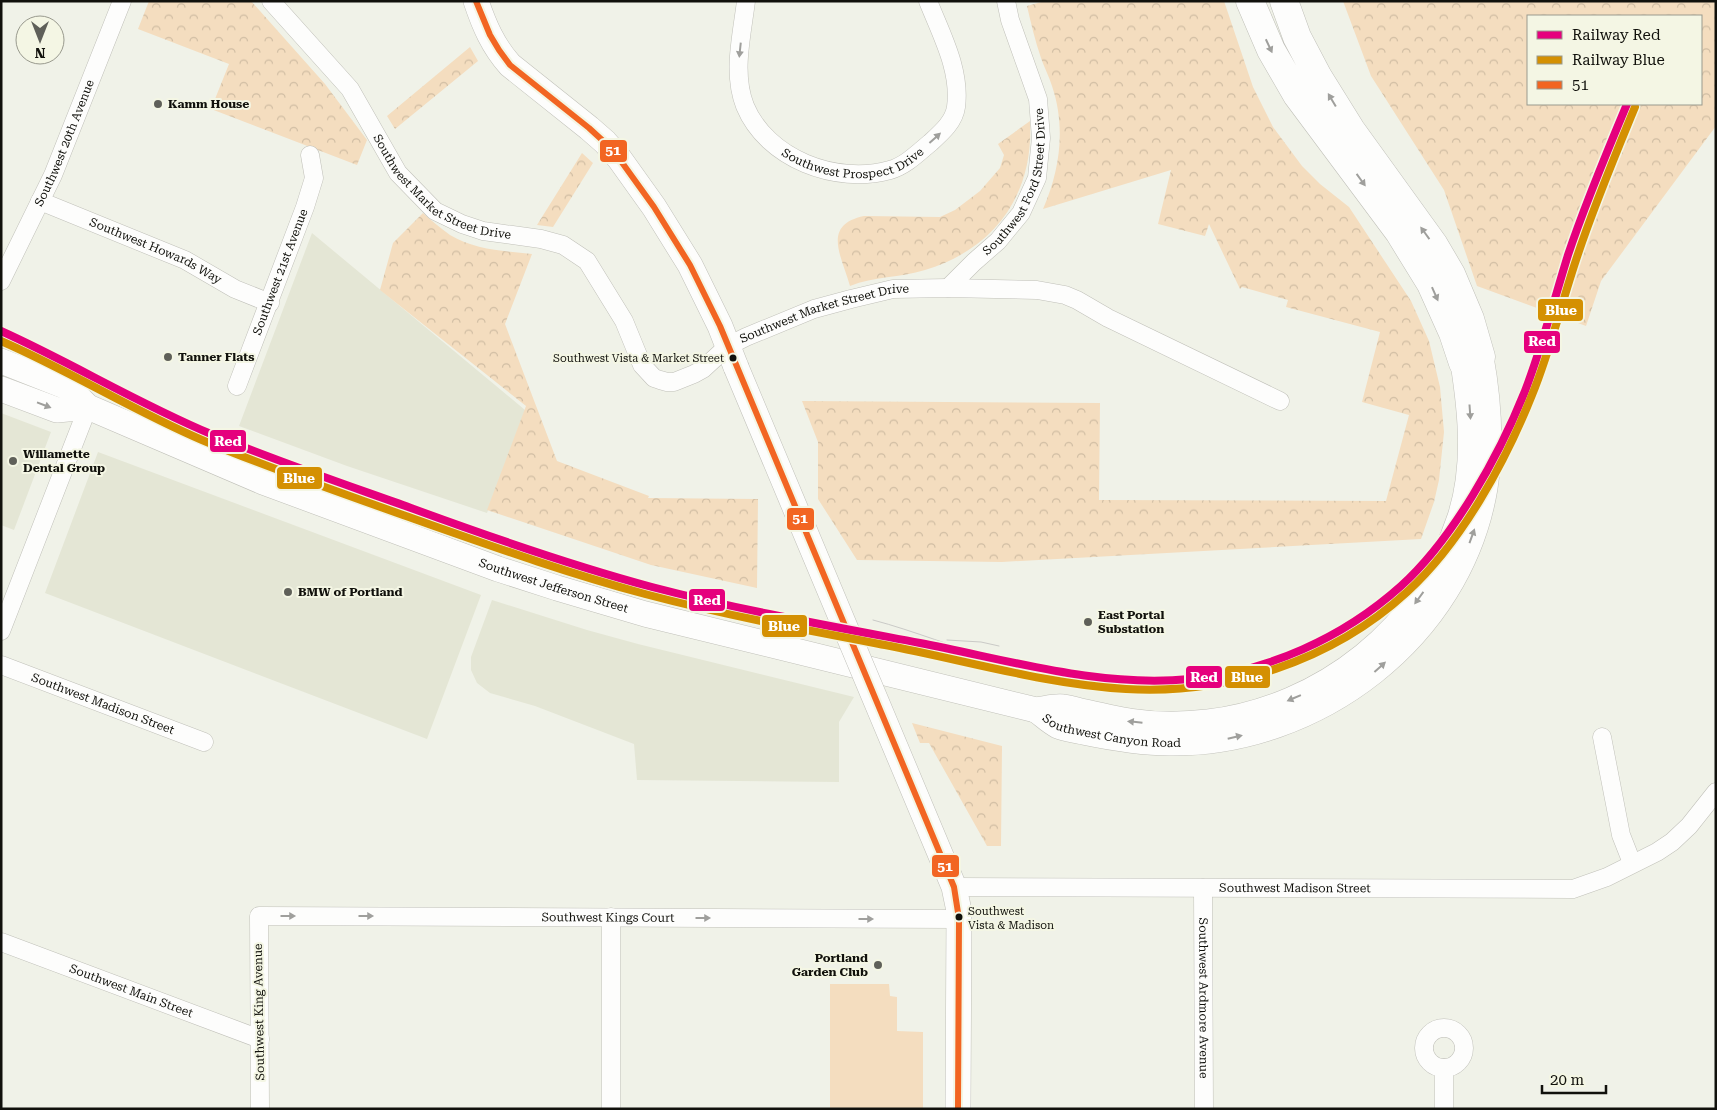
<svg xmlns="http://www.w3.org/2000/svg" width="1717" height="1110" font-family="'Roboto Serif',serif">
  <defs>
    <pattern id="forest-crowns" width="20" height="18" patternUnits="userSpaceOnUse" patternTransform="scale(1.25)"><rect width="20" height="18" fill="#f4ddbf"/><path d="M2 6a3 3 0 1 1 6 0M12 15a3 3 0 1 1 6 0" fill="none" stroke="#d0bda3"/></pattern>
  </defs>
  <rect width="100%" height="100%" fill="#f0f2e8"/>
  <path fill="#e4e6d5" d="M312 233 525 410 487 513 347 466 239 426Z
    M1 413 51 432 14 530 1 525Z
    M98 452 481 595 427 739 45 593Z
    M492 600 587 630 638 644 854 697 839 722V782L637 780 634 744 535 706 490 693 477 683 471 670V657Z"/>
  <path fill="url(#forest-crowns)" fill-rule="evenodd" d="M149 1H251L325 84 367 140 357 165 211 109 229 64 138 29Z
    M1045 1H1224L1253 87 1273 127 1302 166 1320 184 1349 207 1411 301 1429 341 1440 387 1444 432 1439 480 1434 502 1421 539 1002 562 857 560 818 499V442L802 401 1100 403 1099 500 1386 501 1409 415 1362 402 1380 332 1286 307 1288 300 1242 287 1240 289 1209 224 1205 236 1158 224 1171 170 1043 209C1060 170 1066 127 1052 86 1049 76 1044 67 1041 58 1035 41 1031 23 1027 6Z
    M1343 1H1716V126L1601 281 1586 326 1477 286 1444 190 1371 76ZM1701 16V104H1528V16Z
    M470 47 478 61 395 129 387 116Z
    M1030 121C1034 194 995 249 925 270 900 278 874 276 850 286 842 257 821 225 864 216L940 217 955 210 980 191 1000 168 1004 155 998 144Z
    M582 153 593 163 553 227 537 225Z
    M423 213C431 220 440 228 450 235 475 250 504 251 532 254L505 324 557 461 649 496 648 498 758 499 757 588 651 565 487 510 526 406 380 290 393 243Z
    M912 723 1002 746 1001 846H987L929 743H920Z"/>
  <path fill="#f4ddbf" d="M830 984H889L890 996 897 997V1031L923 1032V1109H830Z"/>
  <g fill="none" stroke-linecap="round" stroke-linejoin="round">
    <g stroke="#c0c0b9" stroke-width="19">
      <g id="street">
        <path id="s1" d="M271 1 350 89 398 173 435 211 462 224 483 231 541 239 563 245 587 261 624 321 642 365 654 378 660 380 667 382H674L694 374 703 369 728 346 746 337 814 309 851 299 893 289 948 288 1037 290 1065 295 1077 300 1108 318 1280 401"/>
        <path id="s2" d="M746 1C742 35 732 73 745 106 767 159 836 185 890 170 905 166 918 153 930 143 941 133 954 122 956 107 961 70 941 34 928 1"/>
        <path id="s3" d="M40 201 185 260 235 289 270 303"/>
        <path id="s4" d="M1 281 53 175 122 1"/>
        <path id="s5" d="M948 288 974 262 998 241 1021 213 1037 178 1041 138 1038 99 1010 20 1006 1"/>
        <path id="s6" d="M237 386 305 207 314 178 310 155"/>
        <path d="M1 631 88 407"/>
        <path id="s7" d="M1 665 204 742"/>
        <path d="M1602 737 1621 835 1632 863"/>
        <path id="s8" d="M954 887 1573 889 1607 877 1657 852 1672 842 1689 826 1716 792"/>
        <path id="s9" d="M1203 888 1204 1109"/>
        <path id="s10" d="M1 942 260 1039"/>
        <circle cx="1444" cy="1048" r="20"/>
        <path id="s11" d="M260 1109 259 916 959 919"/>
        <path d="M611 1109V917"/>
        <path d="M1444 1109V1068"/>
      </g>
    </g>
    <g stroke="#c0c0b9" stroke-width="26">
      <g id="secondary">
        <path d="M476 1C484 25 493 46 510 65L589 128 605 142 619 158 654 207 690 265 720 326 736 367"/>
        <path id="s12" d="M1 361 69 388 88 407 263 482 498 569 557 588 645 614 1036 710C1045 709 1054 706 1063 707 1068 707 1075 710 1081 711 1097 714 1113 719 1129 721 1155 725 1182 725 1208 722 1323 708 1424 628 1460 517 1476 467 1471 414 1463 363"/>
        <path d="M1 389 57 410 88 407"/>
        <path id="s13" d="M1036 710C1043 715 1050 722 1058 726 1065 729 1075 730 1083 732 1112 738 1140 743 1169 743 1317 745 1460 637 1485 488 1492 443 1489 401 1481 357"/>
        <path d="M944 863 954 887 959 911 958 1109"/>
      </g>
    </g>
    <g stroke="#c0c0b9" stroke-width="29">
      <path id="highway" d="M1250 1 1271 50 1297 95 1399 232 1431 284 1453 333 1463 363
        M1284 1 1297 37 1318 77 1351 130 1434 245 1451 274 1470 319 1481 357"/>
    </g>
    <use href="#street" stroke="#fdfdfc" stroke-width="18"/>
    <use href="#secondary" stroke="#fdfdfc" stroke-width="25"/>
    <use href="#highway" stroke="#fdfdfc" stroke-width="28"/>
    <path stroke="#cacac7" stroke-width="1" d="M873 620C915 631 954 648 995 658
      M872 634 924 639
      M947 640 981 642 999 646"/>
    <g stroke="#c0c0b9" stroke-width="26" stroke-linecap="butt">
      <path id="secondary-bridge" d="M736 367 944 863"/>
    </g>
    <use href="#secondary-bridge" stroke="#fdfdfc" stroke-width="25"/>
    <g stroke="#f4f6e4" stroke-width="10">
      <path id="bus-1" d="M476 1 490 35 499 50 510 65 589 128 613 150 654 207 690 265 720 326 954 887 959 919 958 1109"/>
    </g>
    <use href="#bus-1" stroke="#f26522" stroke-width="6"/>
    <g stroke="#f4f6e4" stroke-width="11">
      <path id="rail-1" d="M1 331C72 363 139 404 211 434 276 461 344 484 411 508 490 537 570 565 652 587 740 610 830 626 920 643 1009 660 1099 688 1190 679 1267 672 1343 638 1401 586 1453 539 1499 456 1525 391 1542 347 1554 300 1568 255 1585 204 1606 154 1627 104"/>
    </g>
    <g stroke="#f4f6e4" stroke-width="11">
      <path id="rail-2" d="M1 341C70 371 134 411 202 440 268 468 336 491 403 515 483 543 563 572 645 594 724 615 805 630 885 645 964 660 1044 684 1126 689 1227 695 1332 661 1407 592 1461 543 1505 463 1532 395 1550 351 1561 305 1576 260 1593 208 1614 158 1635 107"/>
    </g>
    <use href="#rail-1" stroke="#e5007d" stroke-width="8"/>
    <use href="#rail-2" stroke="#d49002" stroke-width="8"/>
  </g>
  <defs><path id="oneway-solid" d="M-6-.8H1V-3.2L6.5 0L1 3.2V.8H-6Z" transform="scale(1.25)"/></defs>
  <g fill="#9f9f9c">
    <use href="#oneway-solid" transform="translate(1269 46) rotate(65)"/>
    <use href="#oneway-solid" transform="translate(740 50) rotate(96)"/>
    <use href="#oneway-solid" transform="translate(1332 100) rotate(-121)"/>
    <use href="#oneway-solid" transform="translate(935 138) rotate(-42)"/>
    <use href="#oneway-solid" transform="translate(1361 180) rotate(54)"/>
    <use href="#oneway-solid" transform="translate(1425 233) rotate(-126)"/>
    <use href="#oneway-solid" transform="translate(1435 294) rotate(66)"/>
    <use href="#oneway-solid" transform="translate(44 405) rotate(21)"/>
    <use href="#oneway-solid" transform="translate(1470 412) rotate(86)"/>
    <use href="#oneway-solid" transform="translate(1472 536) rotate(-70)"/>
    <use href="#oneway-solid" transform="translate(1419 598) rotate(126)"/>
    <use href="#oneway-solid" transform="translate(1380 667) rotate(-42)"/>
    <use href="#oneway-solid" transform="translate(1294 698) rotate(157)"/>
    <use href="#oneway-solid" transform="translate(1135 722) rotate(-174)"/>
    <use href="#oneway-solid" transform="translate(1235 737) rotate(-13)"/>
    <use href="#oneway-solid" transform="translate(288 916)"/>
    <use href="#oneway-solid" transform="translate(366 916)"/>
    <use href="#oneway-solid" transform="translate(703 918)"/>
    <use href="#oneway-solid" transform="translate(866 919)"/>
  </g>
  <g fill="#5f6059" stroke="#f4f6e4" stroke-width="2">
    <circle cx="158" cy="104" r="5"/>
    <circle cx="168" cy="357" r="5"/>
    <circle cx="13" cy="461" r="5"/>
    <circle cx="288" cy="592" r="5"/>
    <circle cx="1088" cy="622" r="5"/>
    <circle cx="878" cy="965" r="5"/>
  </g>
  <g fill="#11110c" stroke="#f4f6e4" stroke-width="2">
    <circle cx="733" cy="358" r="4.5"/>
    <circle cx="959" cy="917" r="4.5"/>
  </g>
  <g text-anchor="middle" stroke-width="4" stroke-linejoin="round" paint-order="stroke">
    <g font-size="11" fill="#11110c" stroke="#f4f6e4" text-anchor="end">
      <text x="724" y="362">Southwest Vista &amp; Market Street</text>
      <text x="968" y="915" text-anchor="start">Southwest<tspan x="968" dy="14">Vista &amp; Madison</tspan></text>
    </g>
    <g font-size="12" font-weight="bold" fill="#11110c" stroke="#f4f6e4" text-anchor="start">
      <text x="168" y="108">Kamm House</text>
      <text x="178" y="361">Tanner Flats</text>
      <text x="23" y="458">Willamette<tspan x="23" dy="14">Dental Group</tspan></text>
      <text x="298" y="596">BMW of Portland</text>
      <text x="1098" y="619">East Portal<tspan x="1098" dy="14">Substation</tspan></text>
      <text x="868" y="962" text-anchor="end">Portland<tspan x="868" dy="14">Garden Club</tspan></text>
    </g>
    <g font-size="12" fill="#11110c" stroke="#f4f6e4">
      <text dy="4" stroke="none"><textPath href="#s4" startOffset="152">Southwest 20th Avenue</textPath></text>
      <text dy="4" stroke="none"><textPath href="#s2" startOffset="241">Southwest Prospect Drive</textPath></text>
      <text dy="4" stroke="none"><textPath href="#s5" startOffset="132">Southwest Ford Street Drive</textPath></text>
      <text dy="4" stroke="none"><textPath href="#s1" startOffset="260">Southwest Market Street Drive</textPath></text>
      <text dy="4" stroke="none"><textPath href="#s3" startOffset="126">Southwest Howards Way</textPath></text>
      <text dy="4" stroke="none"><textPath href="#s6" startOffset="122">Southwest 21st Avenue</textPath></text>
      <text dy="4" stroke="none"><textPath href="#s1" startOffset="755">Southwest Market Street Drive</textPath></text>
      <text dy="4" stroke="none"><textPath href="#s12" startOffset="599">Southwest Jefferson Street</textPath></text>
      <text dy="4" stroke="none"><textPath href="#s7" startOffset="109">Southwest Madison Street</textPath></text>
      <text dy="4" stroke="none"><textPath href="#s13" startOffset="81">Southwest Canyon Road</textPath></text>
      <text dy="4" stroke="none"><textPath href="#s8" startOffset="341">Southwest Madison Street</textPath></text>
      <text dy="4" stroke="none"><textPath href="#s11" startOffset="542">Southwest Kings Court</textPath></text>
      <text dy="4" stroke="none"><textPath href="#s10" startOffset="139">Southwest Main Street</textPath></text>
      <text dy="4" stroke="none"><textPath href="#s9" startOffset="110">Southwest Ardmore Avenue</textPath></text>
      <text transform="translate(259 1012) rotate(-91)" y="4">Southwest King Avenue</text>
    </g>
  </g>
  <g stroke="#f4f6e4" stroke-width="2">
    <rect x="599" y="139" width="29" height="24" rx="5" fill="#f26522"/>
    <rect x="1537" y="298" width="47" height="24" rx="5" fill="#d49002"/>
    <rect x="1523" y="330" width="38" height="24" rx="5" fill="#e5007d"/>
    <rect x="209" y="429" width="38" height="24" rx="5" fill="#e5007d"/>
    <rect x="276" y="466" width="47" height="24" rx="5" fill="#d49002"/>
    <rect x="786" y="507" width="29" height="24" rx="5" fill="#f26522"/>
    <rect x="688" y="588" width="38" height="24" rx="5" fill="#e5007d"/>
    <rect x="761" y="614" width="47" height="24" rx="5" fill="#d49002"/>
    <rect x="1224" y="665" width="47" height="24" rx="5" fill="#d49002"/>
    <rect x="1185" y="665" width="38" height="24" rx="5" fill="#e5007d"/>
    <rect x="931" y="854" width="29" height="24" rx="5" fill="#f26522"/>
  </g>
  <g font-size="14" text-anchor="middle" font-weight="bold" fill="#fff">
    <text x="613" y="155">51</text>
    <text x="1561" y="315">Blue</text>
    <text x="1542" y="346">Red</text>
    <text x="228" y="446">Red</text>
    <text x="299" y="483">Blue</text>
    <text x="800" y="523">51</text>
    <text x="707" y="605">Red</text>
    <text x="784" y="631">Blue</text>
    <text x="1247" y="682">Blue</text>
    <text x="1204" y="682">Red</text>
    <text x="945" y="871">51</text>
  </g>
  <rect width="1717" height="1110" fill="none" stroke="#11110c" stroke-width="5"/>
  <rect x="1527" y="15" width="175" height="90" fill="#f4f6e4" stroke="#999a8e"/>
  <rect x="1537" y="31" width="25" height="8" fill="#e5007d" stroke="#999a8e"/>
  <text x="1572" y="40" font-size="15" fill="#11110c">Railway Red</text>
  <rect x="1537" y="56" width="25" height="8" fill="#d49002" stroke="#999a8e"/>
  <text x="1572" y="65" font-size="15" fill="#11110c">Railway Blue</text>
  <rect x="1537" y="81" width="25" height="8" fill="#f26522" stroke="#999a8e"/>
  <text x="1572" y="90" font-size="15" fill="#11110c">51</text>
  <g transform="translate(40 40) rotate(180)"><circle r="24" fill="#f4f6e4" stroke="#999a8e"/>
  <path d="M0-4L9 19L0 12L-9 19Z" fill="#5f6059"/>
  <text y="-8" font-size="14" font-weight="bold" text-anchor="middle" fill="#11110c">N</text>
  </g>
  <path d="M1542 1085v8h64v-8" fill="none" stroke="#11110c" stroke-width="2.5"/>
  <text x="1550" y="1085" font-size="15" fill="#11110c" stroke="#f4f6e4" stroke-width="4" paint-order="stroke">20 m</text>
</svg>
